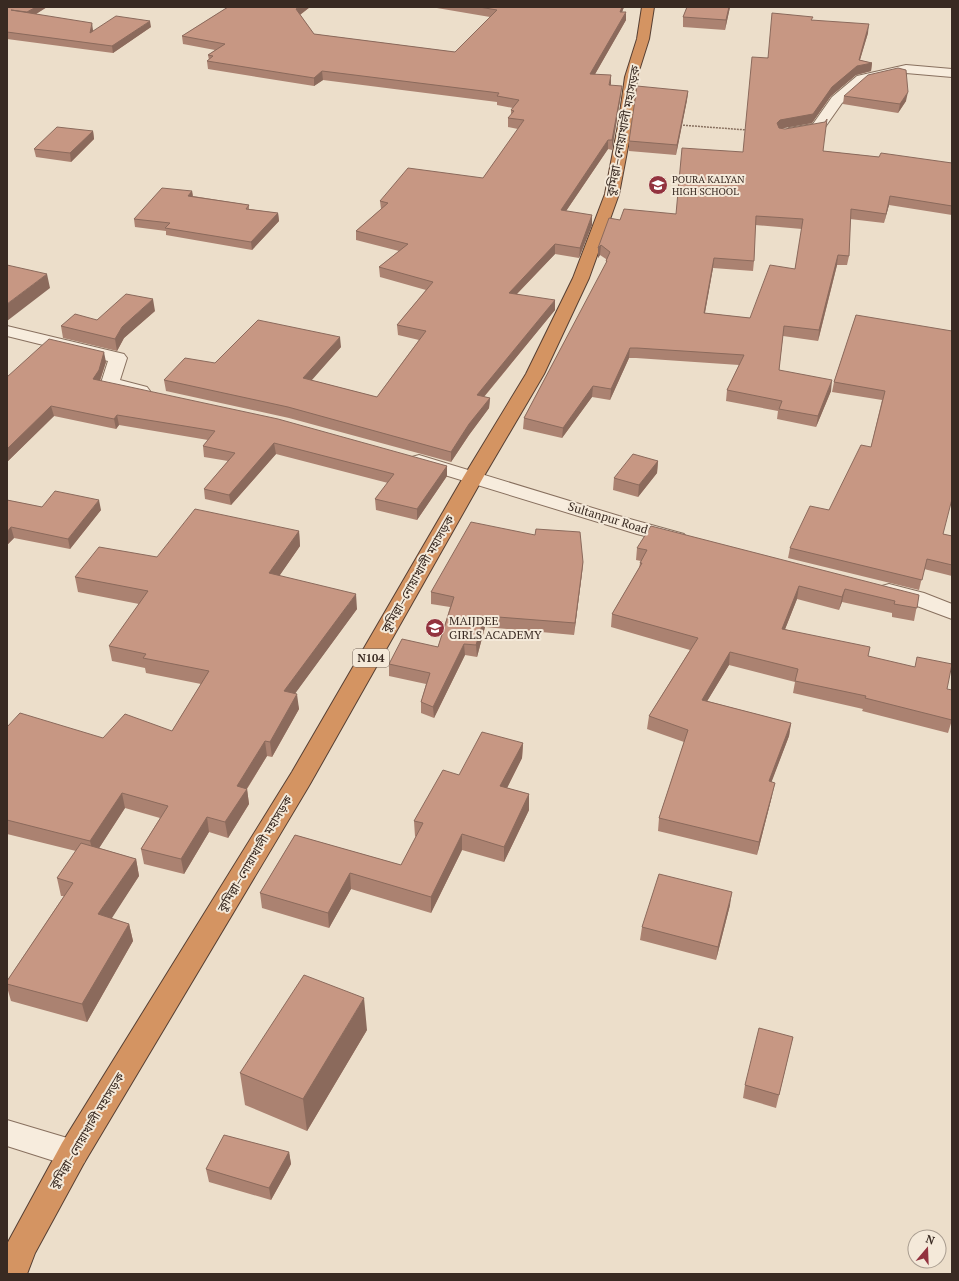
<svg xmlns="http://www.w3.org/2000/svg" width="959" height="1281" font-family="'PT Serif','Noto Sans Bengali',serif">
  <rect width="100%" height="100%" fill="#ecdeca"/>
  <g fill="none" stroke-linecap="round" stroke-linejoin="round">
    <g stroke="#88705f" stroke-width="2">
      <path id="minor" d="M906 65 952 69V77L906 73 866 82 842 103 823 130 794 135 789 134 787 131 789 128 813 124 832 97 857 76Z
        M7 326 124 354 127 358 120 380 147 387 150 391 147 395 141 396 104 387 101 383 108 361 7 336Z
        M419 455 619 516 684 534 687 538 684 542 677 544 637 534 412 465 409 461 412 457Z
        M889 584 924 593 952 604V619L909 603 882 596 878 591 882 586Z
        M7 1120 84 1143 88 1153 84 1163 73 1167 7 1146Z"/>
    </g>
    <g stroke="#563f33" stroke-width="2">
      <path id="highway" d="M642 7H654L649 39 637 77 633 120 619 194 589 278 544 374 484 476 310 784 84 1163 35 1253 27 1274H7V1244L62 1143 292 772 464 476 526 374 573 278 605 194 619 120 625 77 637 39Z"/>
    </g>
    <path stroke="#88705f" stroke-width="1.5" stroke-dasharray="2 1" stroke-linecap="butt" d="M680 125 747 130"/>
    <use href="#minor" fill="#f7ecdd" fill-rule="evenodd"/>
    <use href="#highway" fill="#d49462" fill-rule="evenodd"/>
  </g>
  <path fill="#ab8271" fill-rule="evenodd" d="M7 7H47L36 14 93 30V31L151 27 113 53 7 39Z
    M228 7H310L300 15 314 34 455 52 490 17 431 7H624L622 12 626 20 595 74 611 85 621 94 612 150 608 149 566 211 592 225 579 258 555 254 517 294 555 310 484 397 490 398 489 408 469 435 451 462 289 418 166 391 164 380 215 363 341 347 311 380 377 397 419 340 398 335 397 325 426 290 380 277 379 267 399 251 356 240V231L381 209 380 201 483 178 518 129 508 127V118L511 115V110L513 108 497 105V102L323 80 314 86 208 69 207 61 209 60 208 55 215 50 183 44 182 36Z
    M687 7H730L725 30 683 27V17Z
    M812 20 868 33 860 60 872 63 871 71 856 75 831 96 812 123 781 128 823 151 879 157 952 163V215L889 205 884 223 850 219 849 256 847 265H837L818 341 783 336 779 370 831 391 816 427 777 419 778 411 726 401 727 390 739 365 636 358H629L610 400 592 397 562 438 523 429 524 418 606 264V259L600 255 598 258V248L620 220 676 214 743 152 767 58ZM755 225 802 229 795 269 750 318 705 313 713 268 753 271 754 261Z
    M688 91 687 100 676 155 629 151V141Z
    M844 96 906 101 898 113 843 104Z
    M93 131 94 139 71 162 36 157 34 149Z
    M192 191 193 196 249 205V209L278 213 279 221 252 250 166 235V231L135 227 134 219Z
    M155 311 124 338 117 351 63 338 61 326 97 320Z
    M856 315 943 534 952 536V576L924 569 919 590 788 558 790 548 829 510 871 447 882 400 832 392 834 382Z
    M106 362 100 381 447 466V476L417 520 376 510 375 499 388 483 276 454 231 505 205 499 204 489 228 461 204 457 203 446 208 440 119 425 116 429 54 416 7 462V377Z
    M658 461 657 473 638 497 613 490 614 478Z
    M7 500 42 507 101 510 70 549 14 538 7 545Z
    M299 531 300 546 279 576 357 609 295 693 299 709 272 757 267 756 247 789 249 804 228 838 209 832 184 874 144 864 141 849 160 818 125 808 99 848 136 859 139 876 111 918 129 924 133 941 87 1022 11 1001 7 987V981L64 896H61L57 878 76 851 7 834V727L103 738 172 731 201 684 146 673 145 668 112 661 109 646 139 604 78 592 75 577 157 557Z
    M637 548 919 595 914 621 892 617V613L842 602 839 610 797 599 785 629 868 656 947 689 952 720 948 733 862 711 863 709 793 693 795 682 729 665 707 701 791 723 789 736 771 782 772 796 757 855 658 831 659 818 684 742 647 729 649 716 690 650 611 627 612 614 639 568 640 563 641 561 636 560Z
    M583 562 582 573 574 635 485 627 477 657 465 655 434 718 421 713V702L426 684 389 676V664L438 647 450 607 431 604V592Z
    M523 743 522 758 507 788 529 794V810L504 862 462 850 431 913 351 889 329 928 262 908 260 893 295 835 401 865 416 837 415 836 414 821Z
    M730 905 716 960 640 940 642 927Z
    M367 1030 307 1131 245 1105 240 1073Z
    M793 1037 776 1108 743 1098 745 1085Z
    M289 1152 291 1164 271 1200 209 1182 206 1169Z"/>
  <path fill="#8b6a5c" d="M36 7H47L28 19 27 12Z
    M299 7H310L297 17 296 9Z
    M622 7H624L619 20 620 12Z
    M729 7H730L725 30 726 20Z
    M626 12V20L590 83V74Z
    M150 21 151 27 113 53 112 46Z
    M92 23 93 30 92 40 90 33Z
    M869 24 868 33 858 66 872 63 871 71 856 75 831 96 812 123 779 129 777 123 780 120 832 87 859 60Z
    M322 71 323 80 314 86V78Z
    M611 75V84L608 93 609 85Z
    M622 86 621 94 612 150V140Z
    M688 91 687 100 676 155 677 145Z
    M908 92 906 101 898 113 900 104Z
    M93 131 94 139 71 162 70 153Z
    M608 140V149L560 220 561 210Z
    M192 191 193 199 188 196Z
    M890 196 889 205 884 223Z
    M278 213 279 221 252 250 251 242Z
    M592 215V225L579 258 580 248Z
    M555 244V254L508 303 509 293Z
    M601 245 600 255 598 258V248Z
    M838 255 837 265 818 341 819 330Z
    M714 258 713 268 703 323 704 313Z
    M47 274 50 288 7 321V304Z
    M153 299 155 311 124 338 117 351 115 339 122 327Z
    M555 300V310L477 405V395Z
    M340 337 341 347 304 389 303 378Z
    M630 348 629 358 610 400 611 389Z
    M104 352 106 362 100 380 95 389 93 379Z
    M832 380 831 391 816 427 818 416Z
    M593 386 592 397 562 438 563 428Z
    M490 398 489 408 469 435 451 462V452L469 424Z
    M51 406 54 416 7 462V449Z
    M117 415 119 425 116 429 114 419Z
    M274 443 276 454 231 505 229 495Z
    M658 461 657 473 638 497 639 485Z
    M447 466V476L417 520V509Z
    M99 500 101 510 70 549 68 539Z
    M11 527 14 538 7 545V532Z
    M299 531 300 546 271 588 269 573Z
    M583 562 582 573 574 635 575 623Z
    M799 586 797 599 780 642 782 629Z
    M845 589 842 602 839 610 842 597Z
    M356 594 357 609 286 706 284 691Z
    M485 616V627L477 657 476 645Z
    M464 644 465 655 434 718 433 707Z
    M730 652 729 665 700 713 702 700Z
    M297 694 299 709 272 757 270 742Z
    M791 723 789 736 767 794 769 781Z
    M265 741 267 756 239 801 237 786Z
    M523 743 522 758 500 802V786Z
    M775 783 772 796 757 855 759 842Z
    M247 789 249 804 228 838 225 822Z
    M122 793 125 808 94 856 90 841Z
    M529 794V810L504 862V847Z
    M207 817 209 832 184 874 181 859Z
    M462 834V850L431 913V897Z
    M136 859 139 876 103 932 98 914Z
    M350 873 351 889 329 928 328 913Z
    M732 892 730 905 716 960 718 947Z
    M129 924 133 941 87 1022 82 1004Z
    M364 998 367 1030 307 1131 303 1099Z
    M289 1152 291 1164 271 1200 269 1188Z"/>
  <path fill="#c79783" stroke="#8b6a5c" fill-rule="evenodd" d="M7 7H36L27 12 11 10 92 23 90 33 116 16 150 21 112 46 7 32V10L8 9H7Z
    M228 7H299L296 9 314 34 455 52 497 10 479 7H622L620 12H626L590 74 611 75 609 85 622 86 612 140H608L561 210 592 215 580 248 555 244 509 293 555 300 477 395 490 398 469 424 451 452 288 407 164 380 185 358 215 363 258 320 340 337 303 378 377 397 426 331 397 325 433 282 379 267 408 244 356 231 388 203 380 201 408 168 483 178 524 120 508 118 514 111 511 110 519 100 497 96 499 93 322 71 314 78 207 61 213 56 208 55 225 44 182 36Z
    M687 7H729L726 20 683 17Z
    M772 13 813 17 811 20 869 24 859 60 872 63 857 66 832 87 813 114 780 120 777 123 779 128 785 129 825 122 827 119 823 151 879 157 881 153 952 163V206L890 196 886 214 851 209 849 256 838 255 819 330 784 326 779 370 832 380 818 416 779 409 782 401 727 390 744 355 637 348H630L611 389 593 386 563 428 524 418 607 261H606L610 252 601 245 598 248 609 218 620 220 624 209 676 214 682 148 743 152 752 57 768 58ZM756 216 803 219 795 269 770 265 750 318 704 313 714 258 754 261Z
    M898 68 906 70 908 92 900 104 844 96 868 75Z
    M637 86 688 91 677 145 629 141Z
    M57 127 93 131 70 153 34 149Z
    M162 188 192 191 188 196 249 205 246 209 278 213 251 242 165 228 170 223 134 219Z
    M7 265 47 274 7 304Z
    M126 294 153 299 122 327 115 339 61 326 75 314 97 320Z
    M856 315 952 331V499L943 534 952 536V565L927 559 922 580 790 548 810 506 829 510 861 445 871 447 885 391 834 382Z
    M49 339 104 352 99 370 93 379 278 419 447 466 417 509 375 499 394 474 274 443 229 495 204 489 235 453 203 446 215 431 117 415 114 419 51 406 7 449V377Z
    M633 454 658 461 639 485 614 478Z
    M55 491 99 500 68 539 11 527 7 532V500L42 507Z
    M195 509 299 531 269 573 356 594 284 691 297 694 270 742 265 741 237 786 247 789 225 822 207 817 181 859 141 849 168 806 122 793 90 841 7 820V727L20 713 103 738 125 714 172 731 209 671 143 658 146 654 109 646 148 591 75 577 99 547 157 557Z
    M471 522 535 535 536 529 580 532 583 562 575 623 485 616 476 645 464 644 433 707 421 702 430 673 389 664 402 639 438 647 454 597 431 592Z
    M651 526 919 595 917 608 894 604 895 601 845 589 842 597 799 586 782 629 870 647 868 656 915 667 917 657 952 664 947 689 952 690V720L865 698 866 696 795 681 798 669 730 652 702 700 791 723 769 781 775 783 759 842 659 818 688 730 649 716 698 638 612 614 642 563H640L647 550 637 548Z
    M482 732 523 743 500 786 529 794 504 847 462 834 431 897 350 873 328 913 260 893 295 835 401 865 423 823 414 821 443 770 459 775Z
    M81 843 136 859 98 914 129 924 82 1004 7 984V981L73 883 57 878Z
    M659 874 732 892 718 947 642 927Z
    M304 975 364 998 303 1099 240 1073Z
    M759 1028 793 1037 779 1095 745 1085Z
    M224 1135 289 1152 269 1188 206 1169Z"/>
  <defs>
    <g id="school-disc" transform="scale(1)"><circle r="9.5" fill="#93333f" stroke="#f4e9d9"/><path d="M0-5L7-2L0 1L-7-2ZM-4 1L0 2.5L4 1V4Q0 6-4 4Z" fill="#fff"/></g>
  </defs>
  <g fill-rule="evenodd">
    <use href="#school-disc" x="658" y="185"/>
    <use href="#school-disc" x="435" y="628"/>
  </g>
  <g text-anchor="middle" stroke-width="4" stroke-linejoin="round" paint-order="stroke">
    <g font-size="10" fill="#392a22" stroke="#f4e9d9" text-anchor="start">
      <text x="672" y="183">POURA KALYAN<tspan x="672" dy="12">HIGH SCHOOL</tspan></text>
    </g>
    <rect fill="#f4e9d9" stroke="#716359" stroke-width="1" x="353" y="649" width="36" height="18" rx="3"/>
    <g font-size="11" font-weight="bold" fill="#392a22">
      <text x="371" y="662">N104</text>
    </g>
    <g font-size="12" fill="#392a22" stroke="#f4e9d9">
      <text transform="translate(623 131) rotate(-79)" y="4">কুমিল্লা–নোয়াখালী মহাসড়ক</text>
      <text transform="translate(608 518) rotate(17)" y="4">Sultanpur Road</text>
      <text transform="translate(418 574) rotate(-60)" y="4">কুমিল্লা–নোয়াখালী মহাসড়ক</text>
      <text transform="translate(255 854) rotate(-59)" y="4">কুমিল্লা–নোয়াখালী মহাসড়ক</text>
      <text transform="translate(87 1131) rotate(-59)" y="4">কুমিল্লা–নোয়াখালী মহাসড়ক</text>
    </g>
    <g font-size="12" fill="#392a22" stroke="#f4e9d9" text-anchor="start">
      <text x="449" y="625">MAIJDEE<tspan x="449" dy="14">GIRLS ACADEMY</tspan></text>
    </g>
  </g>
  <rect width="959" height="1281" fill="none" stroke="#392a22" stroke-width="16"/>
  <g transform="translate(927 1249) rotate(19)"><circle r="19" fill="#f4e9d9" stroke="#a99d90"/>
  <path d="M0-3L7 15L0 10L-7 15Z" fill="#93333f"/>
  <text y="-6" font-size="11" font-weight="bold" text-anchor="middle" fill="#392a22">N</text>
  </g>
</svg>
